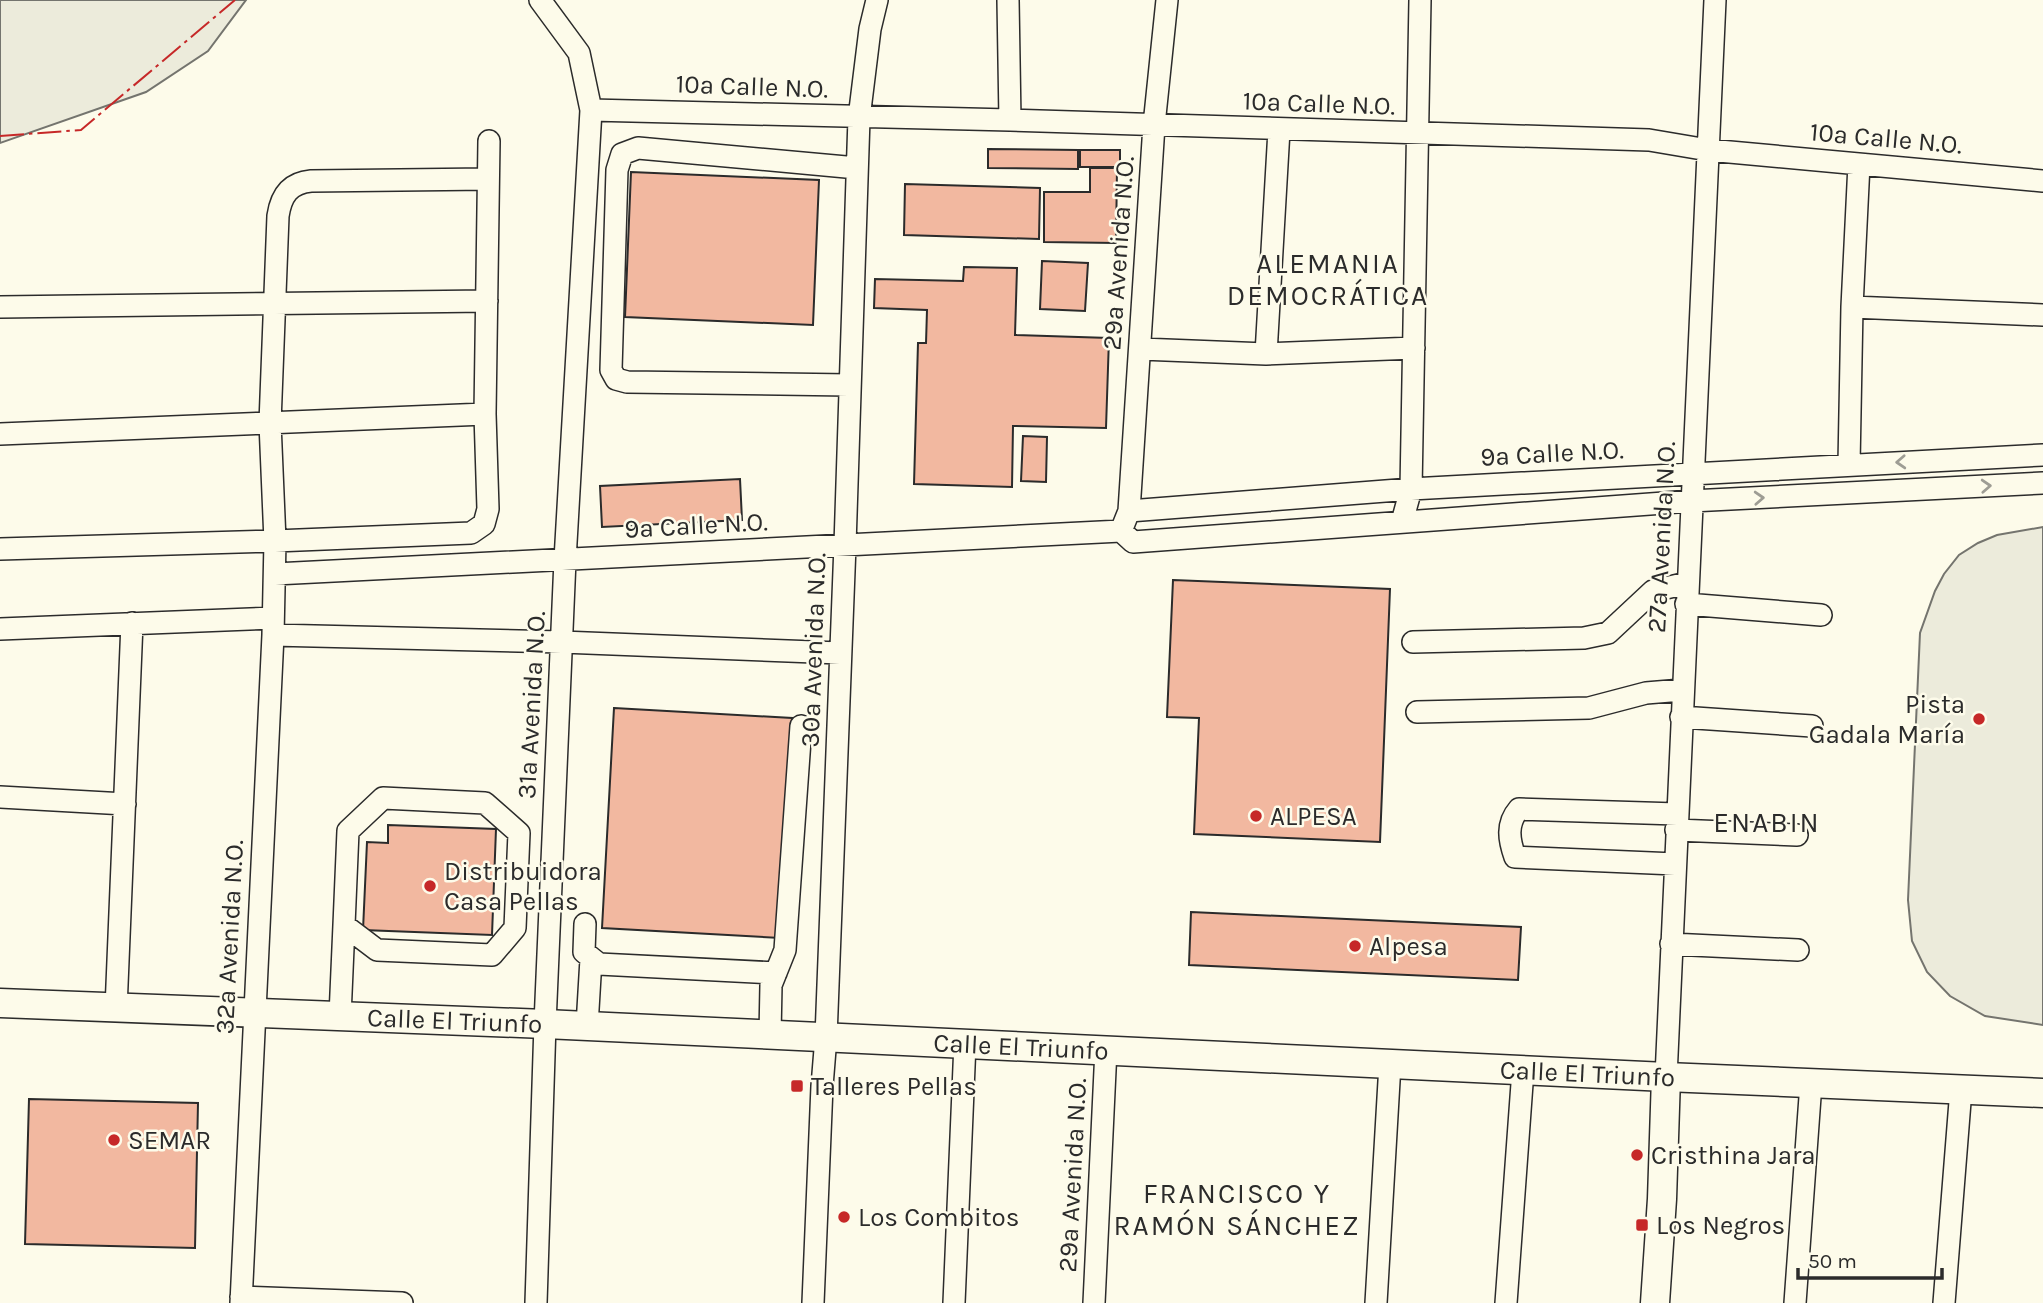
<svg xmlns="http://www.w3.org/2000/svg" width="2043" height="1303" font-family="Karla,sans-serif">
  <rect width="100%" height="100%" fill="#fdfbea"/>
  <path fill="#ecebdb" stroke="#74746e" stroke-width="2" d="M0 0H246L208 51 146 92 0 143Z
    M2043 527V1025L1985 1016 1950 996 1927 972 1912 941 1908 900 1920 633 1935 591 1944 574 1959 555 1978 543 1997 535Z"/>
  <path fill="#f2b8a0" stroke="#2b2b2b" stroke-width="2" d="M988 149 1078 150V169L988 168Z
    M1080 150H1120V167H1080Z
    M1090 168H1117L1116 243 1044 242V192H1090Z
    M631 172 819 180 813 325 625 317Z
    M905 184 1040 188 1039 239 904 235Z
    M1042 261 1088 263 1085 311 1040 309Z
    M964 267 1017 268 1015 335 1109 338 1106 428 1013 426 1012 487 914 484 918 343H926L927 310 874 308 875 279 963 281Z
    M1023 436 1047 437 1046 482 1021 481Z
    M740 479 742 520 602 527 600 486Z
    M1173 580 1390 589 1380 842 1194 834 1199 718 1167 717Z
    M614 708 792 718 780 938 602 928Z
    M388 825 496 829 492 935 363 930 367 842 388 843Z
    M1191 912 1521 927 1518 980 1189 965Z
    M29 1099 198 1103 195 1248 25 1244Z"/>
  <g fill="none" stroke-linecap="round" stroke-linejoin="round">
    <g stroke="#2b2b2b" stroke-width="24">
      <path id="minor" d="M1008 0 1010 120
        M591 110 1010 120 1649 140 1708 150 2043 181
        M0 307 487 301
        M1852 307 2043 315
        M1141 349 1266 354 1414 348
        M1266 354 1279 130
        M849 385 627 382 616 379 611 370 617 170 622 154 638 148 857 168
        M0 434 485 414
        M1849 464 1852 307 1859 164
        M1129 511 1154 125 1167 0
        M1402 522 1411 489 1420 0
        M1121 531 1133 542 1691 501 2043 483
        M0 549 275 541 270 423 278 216C281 196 289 183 311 181L488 179
        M275 574 1121 531 1129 511 1411 489 2043 455
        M1686 604 1821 615
        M0 629 273 618
        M273 635 562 642 840 653
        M1413 642 1584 638 1608 633 1653 591 1687 583
        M1417 712 1589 708 1646 693 1682 690
        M1681 717 1812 726
        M0 797 125 804
        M383 798 485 803 519 833 515 928 492 955 377 950 344 925 348 831Z
        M1676 830 1797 835
        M1675 864 1515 857C1509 840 1506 824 1519 809L1677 814
        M585 924 584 952 599 964 776 973
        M1671 944 1798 950
        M116 1009 132 623
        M340 1016 344 925
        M587 1026 591 959
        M770 1035 771 985 785 950 801 726
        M1666 1077 1715 0
        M241 1297 402 1303
        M241 1303 273 635 275 541 471 533 484 524 488 509 485 414 489 141
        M536 1303 545 1024 565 560 591 110 579 53 540 0
        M813 1303 822 1086 826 1037 845 545 859 118 870 29 877 0
        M954 1303 965 1043
        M1094 1303 1106 1049
        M1376 1303 1390 1064
        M1506 1303 1523 1070
        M1795 1303 1811 1083
        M1944 1303 1961 1089"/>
    </g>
    <g stroke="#2b2b2b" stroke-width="31">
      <g id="major">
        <path id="s1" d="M0 1003 545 1024 1666 1077 2043 1093"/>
        <path d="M1655 1303 1662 1199 1666 1077"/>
      </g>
    </g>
    <use href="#minor" stroke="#fdfbea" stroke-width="21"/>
    <use href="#major" stroke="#fdfbea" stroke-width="28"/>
    <path stroke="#c62828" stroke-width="2" stroke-dasharray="24 5 3.5 5" stroke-linecap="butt" d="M0 136 81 130 235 0"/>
  </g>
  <defs><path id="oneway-chevron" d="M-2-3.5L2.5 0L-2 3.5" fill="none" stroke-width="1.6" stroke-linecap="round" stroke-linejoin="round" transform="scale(1.75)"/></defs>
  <g stroke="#9e9d94">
    <use href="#oneway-chevron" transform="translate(1901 462) rotate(177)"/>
    <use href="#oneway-chevron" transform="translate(1986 486) rotate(-3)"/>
    <use href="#oneway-chevron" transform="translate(1759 498) rotate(-3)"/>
  </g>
  <g fill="#c62828" stroke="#fdfbea" stroke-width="2.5">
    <circle cx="1979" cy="719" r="7"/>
    <circle cx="1256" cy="816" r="7"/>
    <circle cx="430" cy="886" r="7"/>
    <circle cx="1355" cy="946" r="7"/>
    <rect x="790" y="1079" width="14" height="14" rx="3.5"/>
    <circle cx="114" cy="1140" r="7"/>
    <circle cx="1637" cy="1155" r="7"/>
    <circle cx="844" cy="1217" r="7"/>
    <rect x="1635" y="1218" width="14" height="14" rx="3.5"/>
  </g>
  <g text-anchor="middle" stroke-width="5" stroke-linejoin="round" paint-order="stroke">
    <g font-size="26" fill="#2b2b2b" stroke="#fdfbea">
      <text transform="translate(752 86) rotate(2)" y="9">10a Calle N.O.</text>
      <text transform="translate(1319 103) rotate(2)" y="9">10a Calle N.O.</text>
      <text transform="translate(1886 138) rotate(5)" y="9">10a Calle N.O.</text>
      <text transform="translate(1118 253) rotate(-86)" y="9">29a Avenida N.O.</text>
      <text transform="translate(1552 453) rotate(-3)" y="9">9a Calle N.O.</text>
      <text transform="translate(696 525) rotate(-3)" y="9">9a Calle N.O.</text>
      <text transform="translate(1661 537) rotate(-87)" y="9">27a Avenida N.O.</text>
      <text transform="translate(813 650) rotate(-88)" y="9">30a Avenida N.O.</text>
      <text transform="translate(531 705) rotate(-87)" y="9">31a Avenida N.O.</text>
      <text transform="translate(229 937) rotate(-87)" y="9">32a Avenida N.O.</text>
      <text dy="9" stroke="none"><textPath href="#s1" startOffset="455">Calle El Triunfo</textPath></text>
      <text dy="9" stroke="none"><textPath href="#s1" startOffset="1022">Calle El Triunfo</textPath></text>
      <text dy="9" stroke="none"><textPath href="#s1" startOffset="1589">Calle El Triunfo</textPath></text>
      <text transform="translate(1072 1175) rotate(-87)" y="9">29a Avenida N.O.</text>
    </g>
    <g font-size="26" fill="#2b2b2b" stroke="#fdfbea" text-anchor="start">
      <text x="1965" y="713" text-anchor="end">Pista<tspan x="1965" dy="30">Gadala María</tspan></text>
      <text x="1270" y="825">ALPESA</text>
      <text x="444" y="880">Distribuidora<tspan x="444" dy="30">Casa Pellas</tspan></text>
      <text x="1369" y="955">Alpesa</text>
      <text x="811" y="1095">Talleres Pellas</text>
      <text x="128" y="1149">SEMAR</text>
      <text x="1651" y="1164">Cristhina Jara</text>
      <text x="858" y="1226">Los Combitos</text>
      <text x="1656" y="1234">Los Negros</text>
    </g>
    <g font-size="28" letter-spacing="2" fill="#2b2b2b" stroke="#fdfbea">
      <text x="1328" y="273">ALEMANIA<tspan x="1328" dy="32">DEMOCRÁTICA</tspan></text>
      <text x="1767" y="832">ENABIN</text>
      <text x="1237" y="1203">FRANCISCO Y<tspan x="1237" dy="32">RAMÓN SÁNCHEZ</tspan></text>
    </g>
  </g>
  <path d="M1798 1268v10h144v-10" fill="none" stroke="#2b2b2b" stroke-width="3.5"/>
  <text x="1808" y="1268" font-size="21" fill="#2b2b2b" stroke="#fdfbea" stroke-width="5" paint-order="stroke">50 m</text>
</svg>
